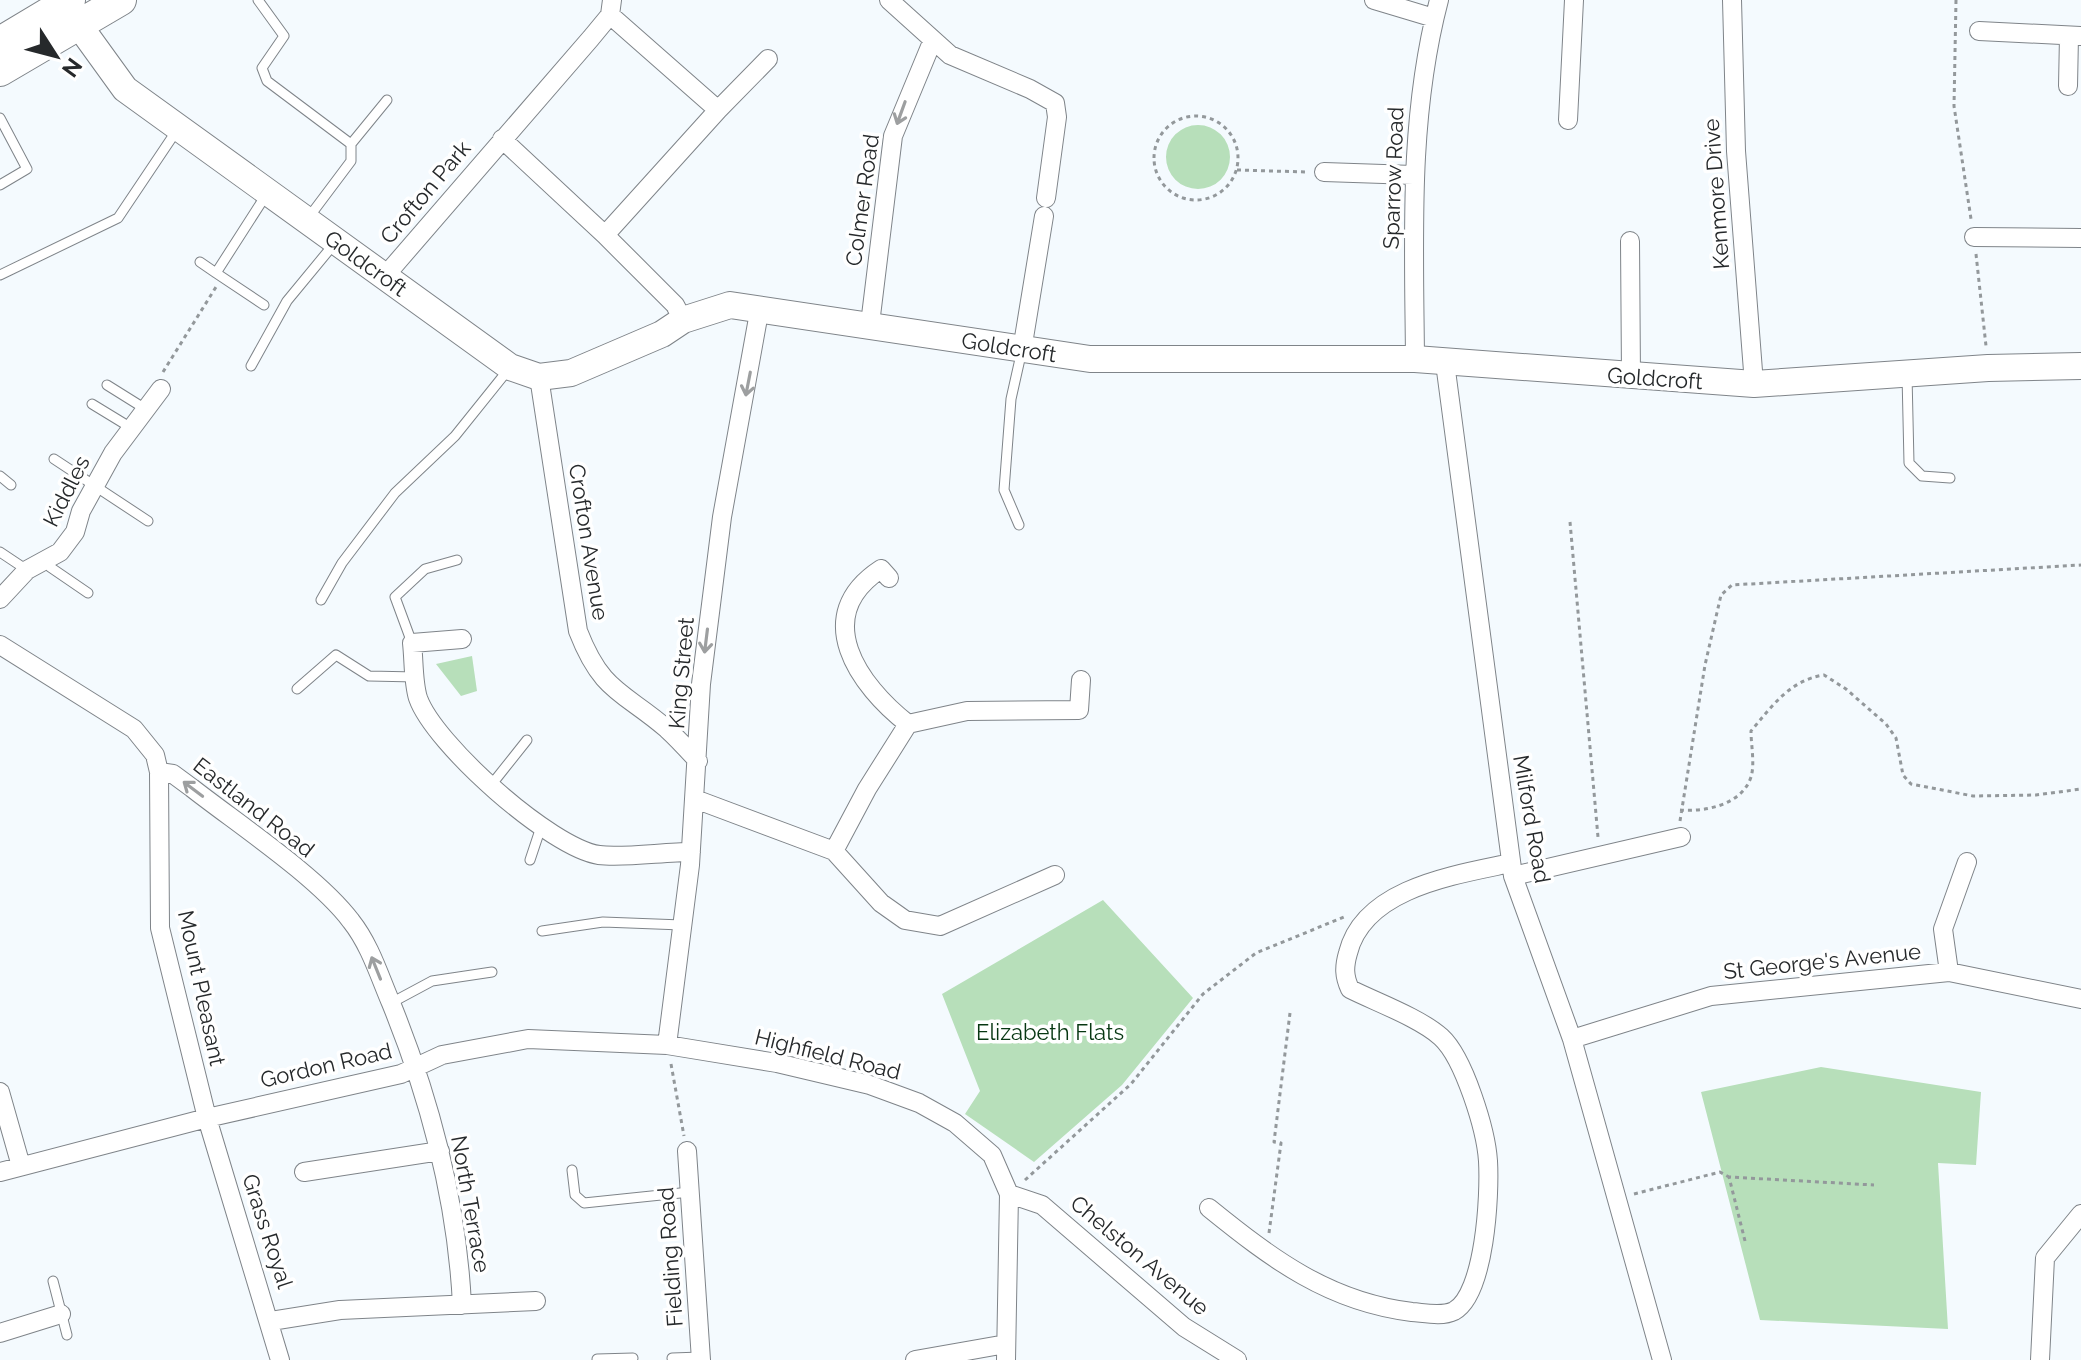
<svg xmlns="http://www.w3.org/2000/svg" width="2081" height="1360" font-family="Raleway,sans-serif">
  <rect width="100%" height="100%" fill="#f4fafe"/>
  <path fill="#b7dfba" d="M1166 157a32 32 0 1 1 64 0a32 32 0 1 1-64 0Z
    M472 656 477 691 461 696 436 664Z
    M1103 900 1193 998 1122 1085 1034 1162 965 1114 980 1091 942 994Z
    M1821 1067 1981 1092 1976 1165 1938 1163 1948 1329 1760 1320 1701 1092Z"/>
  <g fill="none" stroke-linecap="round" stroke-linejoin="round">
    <g stroke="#7f8489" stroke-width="11">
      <path id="lane" d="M258 0 284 36 262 68 267 81 351 144
        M0 118 27 169 0 185
        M309 217 351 161V144L387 100
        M200 262 216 273
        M0 275 118 218 177 130
        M264 305 216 273 266 195
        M251 366 287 301 334 244
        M1907 375 1909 463 1922 476 1950 478
        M107 385 147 410
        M92 404 133 429
        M54 459 148 521
        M0 476 11 485
        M1019 525 1004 490 1011 399 1022 350
        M0 552 27 570
        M46 560 50 567 88 593
        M321 600 342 563 395 493 455 436 508 370
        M412 643 395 597 425 569 457 560
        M297 689 336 655 369 676 416 677
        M492 784 527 740
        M530 860 541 827
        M542 931 603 922 682 925
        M391 1003 432 981 492 972
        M572 1170 575 1195 584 1203 690 1192
        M53 1281 67 1335
        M672 1358 701 1357
        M597 1359 633 1358"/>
    </g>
    <g stroke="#7f8489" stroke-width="20">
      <path id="street" d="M889 0 950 55 1030 89 1055 103 1057 117 1046 198
        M1374 0 1434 18
        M1732 0 1736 151 1754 384
        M610 15 718 110 768 59
        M1979 31 2081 36
        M2068 86 2069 36
        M1568 120 1574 0
        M502 139 605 235
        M1324 172 1413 175
        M1974 237 2081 238
        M1630 241 1631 376
        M385 276 591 38 610 15 612 0
        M683 320 675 305 605 235 718 110
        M870 324 893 136 932 42
        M1022 350 1044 216
        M1415 359C1414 238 1408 118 1439 0
        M1445 363 1513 876 1572 1039 1662 1360
        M539 377 578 631C602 693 623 691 667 729 678 739 688 750 698 761
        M889 578 881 569C809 616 859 686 908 724
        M0 599 27 570 60 552 75 532 81 511 113 453 161 389
        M462 639 412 643C414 660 413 682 418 698 434 744 551 848 599 855 623 858 664 852 691 852
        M0 645 134 729 155 755 159 772 160 928 207 1118 280 1360
        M159 772 173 774 192 788C238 824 318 877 351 921 370 945 379 975 391 1003 430 1099 457 1201 462 1305
        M695 799 834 851 881 903 905 920 940 926 1055 875
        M834 851 867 789 908 724 967 711 1079 710 1081 680
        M1513 876 1681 837
        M1949 972 1943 929 1967 862
        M1572 1039 1711 996 1949 972 2081 999
        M667 1045 690 865 701 684 722 517 760 307
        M0 1092 21 1166
        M687 1151 701 1360
        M0 1172 207 1118 401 1074 442 1055 528 1039 667 1045 777 1063 870 1085 919 1103 955 1123 992 1155 1009 1194 1006 1360
        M304 1172 440 1151
        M1009 1194 1042 1205 1184 1327 1237 1360
        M1209 1208C1272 1259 1329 1302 1412 1312 1425 1313 1442 1317 1454 1311 1485 1294 1490 1195 1488 1161 1486 1130 1464 1058 1441 1037 1420 1018 1376 1002 1350 989 1344 976 1344 967 1348 953 1364 888 1455 875 1511 863
        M271 1321 340 1310 536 1301
        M0 1333 61 1314
        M915 1360 1006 1344
        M2040 1360 2045 1258 2081 1214"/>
    </g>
    <g stroke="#7f8489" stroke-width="28">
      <path id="secondary" d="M78 24 125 89 510 367 539 377 571 373 662 334 683 320 730 305 1090 359H1415L1754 384 1988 368 2081 366"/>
    </g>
    <g stroke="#7f8489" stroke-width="32">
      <path id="primary" d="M0 42 70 0
        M0 71 121 0"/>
    </g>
    <path stroke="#93989b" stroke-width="3" stroke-dasharray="4 4" stroke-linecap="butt" d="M1956 0 1954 106 1971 219
      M1154 158a42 42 0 1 1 84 0a42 42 0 1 1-84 0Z
      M1237 170 1308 172
      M1976 254 1986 346
      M163 372 216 287
      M1570 522 1598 837
      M1680 810C1705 812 1742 805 1751 777 1755 764 1751 745 1751 731 1772 706 1790 680 1824 675L1846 689 1886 724 1896 738 1903 775 1911 784 1973 796 2036 795 2081 789
      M1680 821 1705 665 1721 595 1732 585 2081 565
      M671 1064 684 1136
      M1025 1180 1131 1084 1203 994 1256 953 1344 917
      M1634 1194 1720 1172 1729 1177
      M1269 1233 1281 1143 1274 1142 1290 1013
      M1745 1241 1729 1177 1874 1185"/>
    <use href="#lane" stroke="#fff" stroke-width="9"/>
    <use href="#street" stroke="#fff" stroke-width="18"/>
    <use href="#secondary" stroke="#fff" stroke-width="26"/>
    <use href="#primary" stroke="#fff" stroke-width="30"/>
  </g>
  <defs><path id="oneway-shaft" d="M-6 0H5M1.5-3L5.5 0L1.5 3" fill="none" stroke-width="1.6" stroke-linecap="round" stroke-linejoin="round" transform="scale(2)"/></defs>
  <g stroke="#9d9fa0">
    <use href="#oneway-shaft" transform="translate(901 113) rotate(110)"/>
    <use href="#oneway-shaft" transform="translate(748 384) rotate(101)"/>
    <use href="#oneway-shaft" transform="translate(706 641) rotate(97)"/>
    <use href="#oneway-shaft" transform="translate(193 789) rotate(-143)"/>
    <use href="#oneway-shaft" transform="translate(376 968) rotate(-112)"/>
  </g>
  <g text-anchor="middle" stroke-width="7" stroke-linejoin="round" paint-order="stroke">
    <g font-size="22" fill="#26292b" stroke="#fff">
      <text transform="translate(1393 178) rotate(-88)" y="8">Sparrow Road</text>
      <text transform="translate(425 192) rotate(-50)" y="8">Crofton Park</text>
      <text transform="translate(1716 194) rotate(-94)" y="8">Kenmore Drive</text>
      <text transform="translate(862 200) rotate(-82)" y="8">Colmer Road</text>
      <text transform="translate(366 263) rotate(36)" y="8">Goldcroft</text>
      <text transform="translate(1009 347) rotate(9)" y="8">Goldcroft</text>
      <text transform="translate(1655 378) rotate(4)" y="8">Goldcroft</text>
      <text transform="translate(66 491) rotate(-63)" y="8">Kiddles</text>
      <text transform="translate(589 542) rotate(81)" y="8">Crofton Avenue</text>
      <text transform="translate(681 673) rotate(-85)" y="8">King Street</text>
      <text transform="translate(254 807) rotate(38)" y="8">Eastland Road</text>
      <text transform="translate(1532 819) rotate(80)" y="8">Milford Road</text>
      <text transform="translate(1822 961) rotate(-6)" y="8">St George's Avenue</text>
      <text transform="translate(202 988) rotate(78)" y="8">Mount Pleasant</text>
      <text transform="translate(828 1054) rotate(14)" y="8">Highfield Road</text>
      <text transform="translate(326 1065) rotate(-13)" y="8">Gordon Road</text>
      <text transform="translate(471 1204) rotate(80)" y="8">North Terrace</text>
      <text transform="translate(268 1231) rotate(72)" y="8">Grass Royal</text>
      <text transform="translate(1140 1255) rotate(40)" y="8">Chelston Avenue</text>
      <text transform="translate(670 1257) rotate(-94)" y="8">Fielding Road</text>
    </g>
    <g font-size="22" fill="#073712" stroke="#fff">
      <text x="1050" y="1040">Elizabeth Flats</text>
    </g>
  </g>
  <g transform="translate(56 56) rotate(126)" stroke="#ffffff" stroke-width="6" paint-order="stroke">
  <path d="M0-6L14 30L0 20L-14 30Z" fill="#26292b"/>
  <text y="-12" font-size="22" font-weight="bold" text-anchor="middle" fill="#26292b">N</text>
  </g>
</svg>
